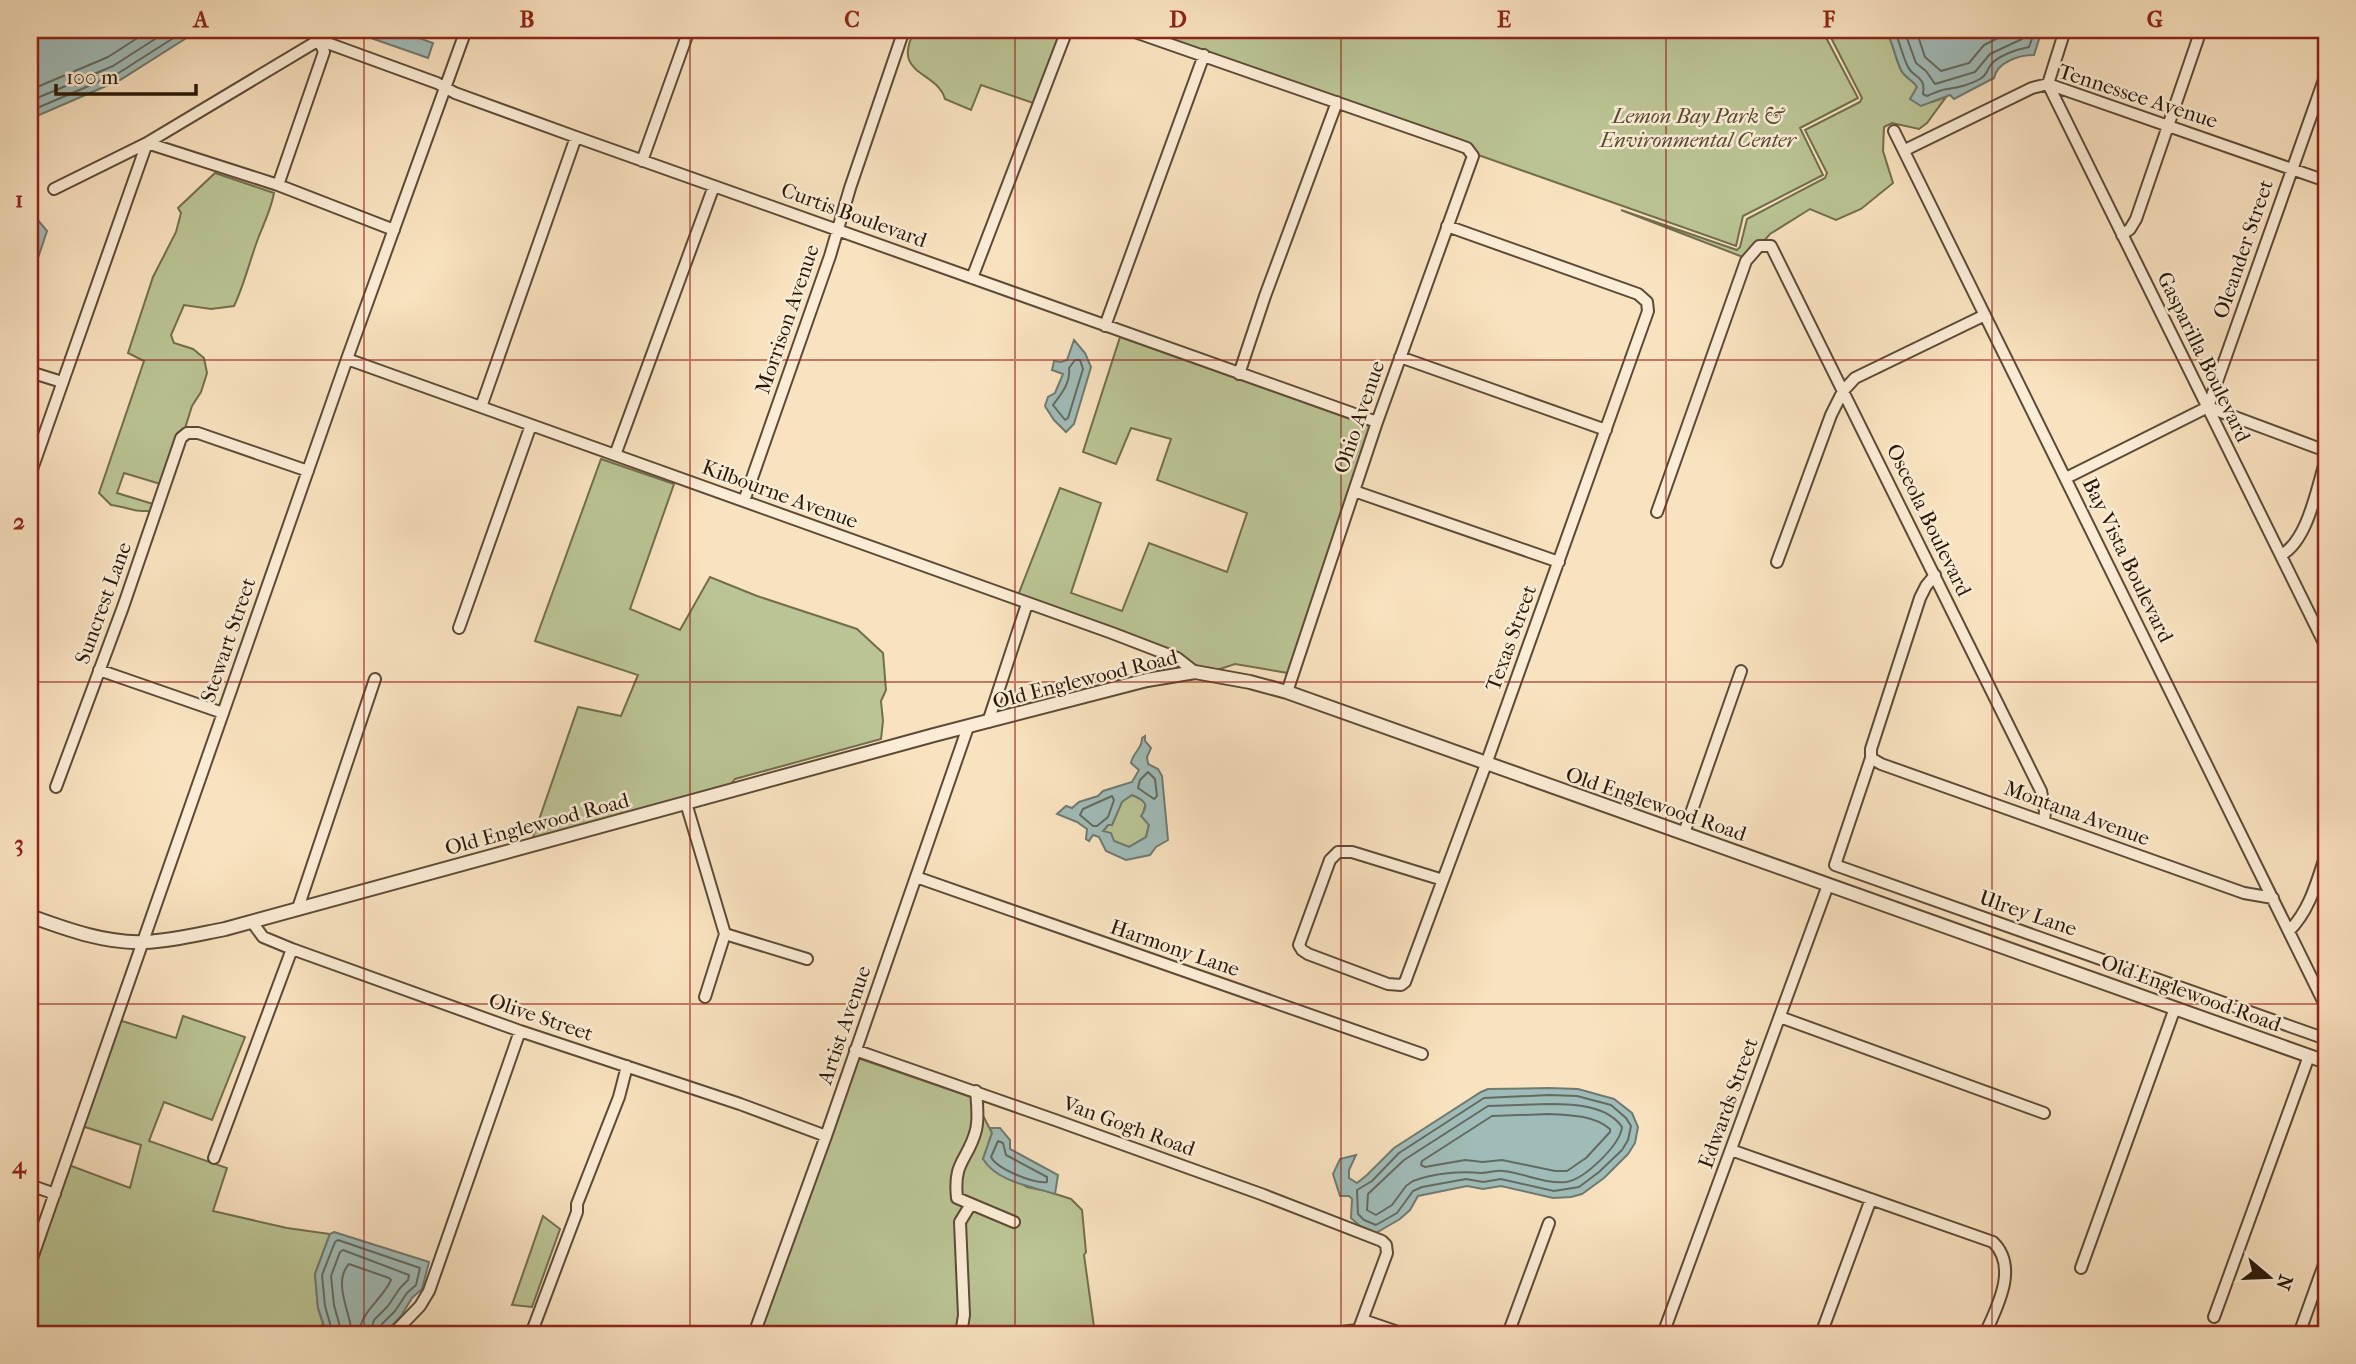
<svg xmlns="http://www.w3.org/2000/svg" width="2356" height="1364" font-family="'IM FELL French Canon',serif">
  <rect width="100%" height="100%" fill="#f9e2bf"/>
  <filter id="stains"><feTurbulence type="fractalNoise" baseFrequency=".00286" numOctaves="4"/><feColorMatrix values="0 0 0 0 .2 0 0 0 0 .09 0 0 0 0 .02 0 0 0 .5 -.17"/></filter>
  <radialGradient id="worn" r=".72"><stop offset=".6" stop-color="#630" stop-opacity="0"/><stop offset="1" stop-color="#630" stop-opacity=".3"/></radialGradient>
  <path fill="#bbc494" stroke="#726e4e" stroke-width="2" d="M915 30H1065L1039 105 981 85 971 110 945 99C937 70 890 76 915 30Z
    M1124 30H1822L1858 98 1800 128 1823 175 1743 216 1736 246Z
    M1827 30H1886C1893 43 1895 57 1901 70 1905 78 1913 80 1917 87L1911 99 1932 102 1946 97 1927 123 1919 129 1892 123 1884 127 1883 151 1893 183 1861 209 1836 220 1810 209 1770 234 1748 259 1621 210 1737 250 1740 247 1747 219 1825 178 1827 173 1805 130 1860 102 1862 98Z
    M215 173 274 193C271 209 265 221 259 236 250 259 245 283 234 306L211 309 184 305 171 335 174 343 193 349 204 358 207 373 201 392 192 406 167 486 124 473 117 493 163 507 158 512C150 510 142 512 134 510 126 508 119 506 111 505L99 493 144 361 128 353 153 277 176 232 181 213 178 208Z
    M1120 337 1367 425 1376 432 1288 673 1235 664 1217 670 1195 667 1017 598 1060 488 1101 503 1071 593 1122 611 1149 543 1227 572 1247 513 1157 480 1171 439 1131 428 1116 464 1083 452Z
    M601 459 674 484 630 609 680 630 710 577 757 596 857 629 883 653 886 690 881 701 883 721 881 739 735 779 731 784 532 840 578 707 621 716 638 675 535 641Z
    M1132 795 1142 799 1146 803 1143 813 1149 825 1146 837 1129 847 1114 841 1111 836 1103 831 1108 825H1112L1122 801Z
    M183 1016 245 1037 212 1120 164 1102 149 1141 227 1168 213 1211 287 1228 330 1234 315 1274 318 1308 323 1324 313 1334H30V1278L69 1165 130 1188 141 1145 82 1126 119 1020 176 1038Z
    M849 1055 974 1098 992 1133 983 1159 1027 1187 1046 1191 1071 1199 1082 1210 1086 1252 1084 1255 1095 1334H788L762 1326Z
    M543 1216 560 1229 532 1307 512 1305Z"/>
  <path fill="#a0bcb8" stroke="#707a72" stroke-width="2" fill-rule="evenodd" d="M30 30H199L120 80 30 119Z
    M348 30H405V33L433 43 428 58Z
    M1886 30H2042L2034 55C2019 55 1997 62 1994 78L1954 99 1950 95 1921 106 1910 99 1917 87C1913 80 1905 78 1901 70 1895 57 1893 43 1886 30Z
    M30 204 37 219 47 231 30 282Z
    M1074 340 1085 353 1091 367 1074 424 1066 432 1054 420 1045 406 1048 397 1055 393 1063 374 1052 370 1054 361 1061 362 1067 360Z
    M1145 736V741L1151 748 1147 757 1148 764 1158 769 1162 776 1168 840 1156 847 1150 855 1126 860 1106 851 1099 837 1093 835 1089 841 1086 839 1087 829 1077 822 1057 814 1066 806 1072 808 1079 802 1098 796 1103 791 1132 782 1139 770 1131 763C1133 752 1143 748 1142 738ZM1132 795C1144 800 1150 804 1141 816L1149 825 1146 837 1129 847 1114 841 1111 833 1103 831 1108 825H1112L1122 802Z
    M1549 1088 1578 1089 1614 1099 1632 1113 1638 1127 1635 1143 1628 1154 1604 1178 1582 1194 1571 1197 1553 1198 1501 1186 1483 1189 1467 1186 1418 1196 1410 1210 1400 1219 1376 1233 1360 1226 1351 1218 1352 1199 1349 1196H1340L1333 1174 1340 1159 1356 1155 1349 1170V1178L1357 1183 1367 1175 1394 1148 1481 1092 1488 1089Z
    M990 1128H1000L1010 1140V1149L1058 1175 1055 1194C1031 1186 997 1182 983 1159L992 1133Z
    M334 1232 429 1262 422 1289 412 1298 401 1316 384 1334H327L318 1308 315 1274 330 1234Z"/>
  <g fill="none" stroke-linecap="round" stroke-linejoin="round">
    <path stroke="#646a60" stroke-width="2" d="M1894 30C1900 42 1902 55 1908 67 1914 79 1926 75 1923 94L1927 96C1933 94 1941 89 1948 89 1959 87 1970 85 1980 79 1987 75 1986 72 1990 66 1996 56 2018 49 2029 47L2035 30
      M1904 30 1916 63 1926 71 1935 84 1975 72 1990 54 2022 39 2026 30
      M1916 30 1925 57 1941 71 1969 63 1984 45 2014 30
      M30 90 108 57 150 30
      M30 101 113 66 169 30
      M30 111 117 74 186 30
      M1075 360H1080L1083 369 1068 418 1065 420 1053 405C1061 394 1071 383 1069 368Z
      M1148 772 1155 779 1157 796 1154 799 1138 788 1140 780Z
      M1112 796 1114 800 1108 817 1097 826H1093L1080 815 1083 809Z
      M1549 1095 1577 1096 1611 1105 1626 1118 1631 1126 1628 1140 1622 1150 1599 1172 1579 1187 1554 1191 1501 1179 1483 1182 1466 1179 1422 1187 1413 1191 1397 1213 1376 1225 1364 1220 1358 1214 1357 1190 1372 1181 1399 1153 1484 1098Z
      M1549 1104C1573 1104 1607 1105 1622 1127 1620 1145 1585 1179 1566 1182 1544 1184 1524 1173 1503 1171 1496 1170 1489 1173 1481 1173 1460 1171 1434 1173 1413 1181L1406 1186 1392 1205 1376 1215 1367 1210 1368 1194 1404 1160 1488 1106Z
      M1549 1114C1570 1115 1593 1115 1610 1129V1132L1586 1158 1567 1171H1555L1502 1160 1483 1162 1465 1160 1425 1167 1421 1165 1422 1161 1492 1116Z
      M998 1141 1003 1143 1006 1155 1047 1177V1182C1034 1184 997 1169 991 1157Z
      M333 1334 325 1306 322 1275 335 1242 338 1240 420 1268 416 1285 407 1293 395 1311 382 1324 378 1334
      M342 1334 334 1305 331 1276 340 1252 343 1250 409 1275 408 1280 400 1288 388 1306 374 1320 370 1334
      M352 1334C351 1314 332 1282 349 1264L389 1278 391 1280C382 1300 360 1312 359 1334"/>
    <g stroke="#5d4a36" stroke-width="14">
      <path id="minor" d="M1129 30 1456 144 1467 148 1473 156 1377 422 1287 692
        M2065 30 2048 84 2326 647
        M1894 131 2326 1007
        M1905 150 2032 88 2048 84 2326 181
        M642 161 689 30
        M278 185 324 52 319 40 322 30
        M54 189 147 143 319 40 437 83 455 93 576 137 1377 422
        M2122 235 2130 229 2136 219 2201 30
        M972 278 1067 30
        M1105 326 1204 55
        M1400 357 1606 430
        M347 359 1112 633 1177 658 1195 672
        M30 372 62 382
        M1239 374 1265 296 1337 102
        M481 407 576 137
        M2208 407 2326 451
        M615 455 714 186
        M30 475 147 143 278 185 394 230
        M2066 478 2208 407 2326 74
        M1354 491 1559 562
        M744 501 830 256 850 188 904 30
        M1657 512 1746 261 1759 246H1771L2041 791 2045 811 2044 822
        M2281 555C2308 541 2317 487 2326 459
        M1777 562 1831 415 1843 391 1855 378 1985 315
        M1935 575 1926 586 1920 598 1871 749V758L1835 865 2326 1039
        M459 628 531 425
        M99 670 223 713
        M988 722 1027 604
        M1871 758 1881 764 2244 893 2273 898
        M56 787 123 607 181 438 187 433H198L308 471
        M686 803 725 934 807 959
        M1684 833 1741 671
        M916 877 1422 1054
        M1443 880 1352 852H1338L1330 860 1299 945 1302 950 1308 954 1388 984 1401 985 1405 982 1486 764 1648 311 1647 302 1638 294 1447 226
        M298 908 375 679
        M252 922 263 937 292 949 520 1031 740 1104 826 1136
        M2289 931C2310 910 2317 881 2326 854
        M705 997 725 934
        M1780 1017 2044 1113
        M855 1050 1055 1120 1261 1194 1382 1241 1386 1245 1387 1253 1357 1334
        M976 1091C977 1104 979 1117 976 1130 968 1161 953 1160 957 1198L1014 1222
        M1731 1150 1993 1242C2019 1267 1997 1307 1985 1334
        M214 1158 292 949
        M30 1185 55 1194
        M30 1264 347 359 466 30
        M2081 1268 2175 1008
        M2214 1317 2309 1056
        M1363 1320 1404 1334
        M393 1334 420 1306 429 1291 520 1031
        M531 1334 577 1212V1204L619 1097 627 1066
        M754 1334 826 1136 968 727
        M961 1334 964 1315 960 1222 971 1204
        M1325 1334 1358 1330
        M1508 1334 1549 1223
        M1663 1334 1828 885
        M1821 1334 1871 1199
        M2299 1334 2326 1259"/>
    </g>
    <g stroke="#5d4a36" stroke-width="16">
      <path id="tertiary" d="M30 916C66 929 106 944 145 942 172 941 199 934 225 929L934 735 1147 680 1195 672 1250 682 1287 692 2326 1062"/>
    </g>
    <use href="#minor" stroke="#fbecd5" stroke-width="10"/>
    <use href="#tertiary" stroke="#fbecd5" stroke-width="12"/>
  </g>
  <path fill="none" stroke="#8f2418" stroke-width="2" stroke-opacity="0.55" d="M364 30V1334M690 30V1334M1015 30V1334M1341 30V1334M1666 30V1334M1992 30V1334M30 360H2326M30 682H2326M30 1004H2326"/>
  <g text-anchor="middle" stroke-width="5" stroke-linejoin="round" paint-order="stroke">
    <g font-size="21" fill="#291808" stroke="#fbecd5">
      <text transform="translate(2138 96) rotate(18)" y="7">Tennessee Avenue</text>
      <text transform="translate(854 215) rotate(20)" y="7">Curtis Boulevard</text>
      <text transform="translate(2243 249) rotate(-71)" y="7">Oleander Street</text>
      <text transform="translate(787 319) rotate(-71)" y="7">Morrison Avenue</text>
      <text transform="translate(2204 357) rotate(64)" y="7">Gasparilla Boulevard</text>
      <text transform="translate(1359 417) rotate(-71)" y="7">Ohio Avenue</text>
      <text transform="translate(780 494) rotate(20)" y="7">Kilbourne Avenue</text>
      <text transform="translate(1929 520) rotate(64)" y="7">Osceola Boulevard</text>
      <text transform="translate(2128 560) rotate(64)" y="7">Bay Vista Boulevard</text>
      <text transform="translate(103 603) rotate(-70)" y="7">Suncrest Lane</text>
      <text transform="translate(1511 638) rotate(-70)" y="7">Texas Street</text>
      <text transform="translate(228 640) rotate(-71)" y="7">Stewart Street</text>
      <text transform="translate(1085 679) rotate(-14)" y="7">Old Englewood Road</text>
      <text transform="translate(1656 804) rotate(19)" y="7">Old Englewood Road</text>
      <text transform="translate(2077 813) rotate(20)" y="7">Montana Avenue</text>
      <text transform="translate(537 824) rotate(-15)" y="7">Old Englewood Road</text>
      <text transform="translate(2028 913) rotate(19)" y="7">Ulrey Lane</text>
      <text transform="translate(1175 948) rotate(19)" y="7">Harmony Lane</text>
      <text transform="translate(2191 993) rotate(20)" y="7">Old Englewood Road</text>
      <text transform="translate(541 1017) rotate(19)" y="7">Olive Street</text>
      <text transform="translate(844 1025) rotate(-71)" y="7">Artist Avenue</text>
      <text transform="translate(1728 1103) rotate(-70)" y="7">Edwards Street</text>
      <text transform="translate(1129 1126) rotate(20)" y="7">Van Gogh Road</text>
    </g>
    <g font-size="21" font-style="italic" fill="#554c32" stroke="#fbecd5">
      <text x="1698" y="123">Lemon Bay Park &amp;<tspan x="1698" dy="24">Environmental Center</tspan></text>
    </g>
  </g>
  <rect width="2356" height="1364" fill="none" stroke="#f9e2bf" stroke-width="77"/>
  <g transform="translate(2269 1277) rotate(109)" stroke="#fbecd5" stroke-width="5" paint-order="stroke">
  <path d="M0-5L12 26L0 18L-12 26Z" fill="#291808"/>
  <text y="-10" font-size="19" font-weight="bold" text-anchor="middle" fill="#291808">N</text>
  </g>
  <path d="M56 84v10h140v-10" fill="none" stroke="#291808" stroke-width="3.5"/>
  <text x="66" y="84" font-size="21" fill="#291808" stroke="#fbecd5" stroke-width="5" paint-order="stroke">100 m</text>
  <rect x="38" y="38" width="2280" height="1288" fill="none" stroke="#8f2418" stroke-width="2.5"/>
  <g font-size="23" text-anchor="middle" font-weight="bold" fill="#8f2418">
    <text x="201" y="27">A</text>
    <text x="527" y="27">B</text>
    <text x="852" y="27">C</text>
    <text x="1178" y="27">D</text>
    <text x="1504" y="27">E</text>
    <text x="1829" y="27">F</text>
    <text x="2155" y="27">G</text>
    <text x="19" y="207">1</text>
    <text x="19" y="529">2</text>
    <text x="19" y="851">3</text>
    <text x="19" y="1173">4</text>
  </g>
  <rect width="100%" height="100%" filter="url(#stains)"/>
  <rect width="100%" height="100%" fill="url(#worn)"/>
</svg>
